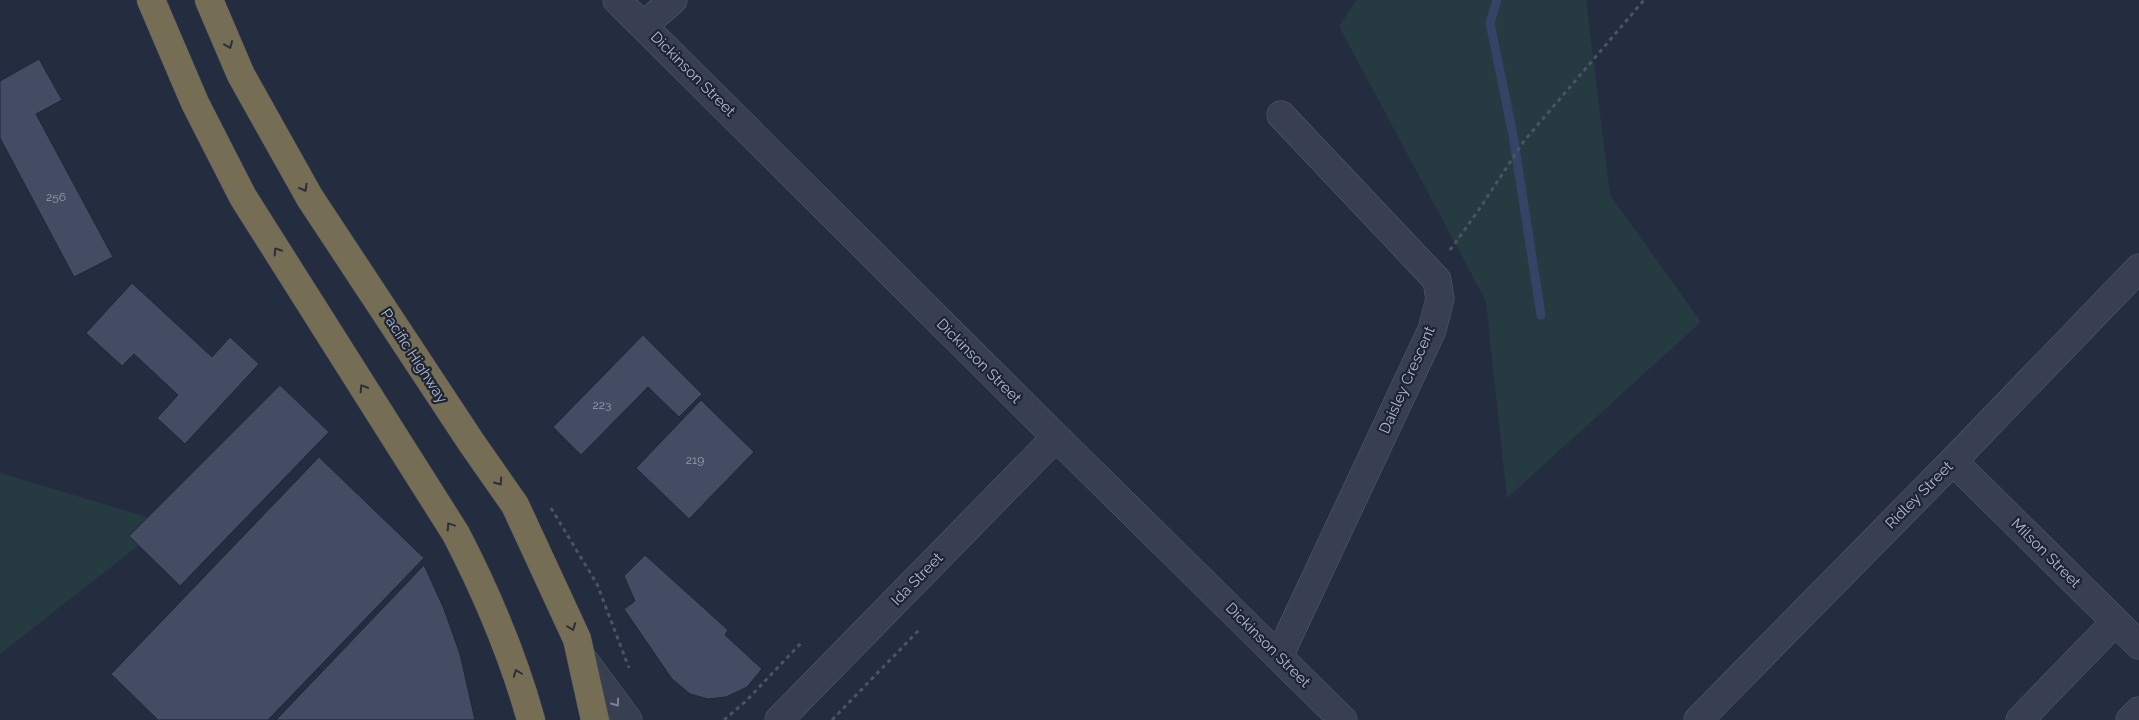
<svg xmlns="http://www.w3.org/2000/svg" width="2139" height="720" font-family="Raleway,sans-serif">
  <rect width="100%" height="100%" fill="#242d40"/>
  <path fill="#263b41" d="M1357 0H1586L1610 195 1701 322 1507 498 1486 301 1339 26Z
    M0 473 167 523 0 654Z"/>
  <g fill="none" stroke-linecap="round" stroke-linejoin="round">
    <path stroke="#354366" stroke-width="9" d="M1497 0 1490 23 1513 135 1541 315"/>
  </g>
  <path fill="#434c62" stroke="#1f2637" d="M39 59 62 100 36 114 113 257 74 277 0 138V81Z
    M132 283 212 357 230 337 259 364 185 444 157 418 178 395 134 354 122 366 86 333Z
    M643 335 702 394 679 417 648 387 581 455 553 427Z
    M280 385 329 432 180 586 129 536Z
    M701 400 754 452 689 519 636 468Z
    M319 457 424 558 268 720H158L111 674Z
    M645 555 728 630 725 635 762 669 747 687 726 697 708 699 690 694 672 679 624 609 635 601 624 576Z
    M424 565 444 609 460 654 475 720H276Z"/>
  <g fill="none" stroke-linecap="round" stroke-linejoin="round">
    <g stroke="#565d6e" stroke-width="29">
      <path id="minor" d="M617 0 1056 437 1343 720
        M644 25 673 0
        M1953 461 2139 645
        M1279 656 1432 330 1440 299 1437 280 1281 115
        M583 659 628 720
        M779 720 1056 437
        M1698 720 1953 461 2139 268
        M2020 720 2115 622
        M2130 720 2139 711"/>
    </g>
    <g stroke="#434a5b" stroke-width="29">
      <path id="highway" d="M151 0 195 103 243 197 456 534C487 594 513 655 531 720
        M209 0 241 75 310 198 471 442 515 505 577 639 595 720"/>
    </g>
    <path stroke="#44585e" stroke-width="3" stroke-dasharray="4 4" stroke-linecap="butt" d="M1450 250 1478 211 1524 141 1644 0
      M551 508 597 584 629 668
      M724 720 746 701 802 642
      M832 720 919 630"/>
    <use href="#minor" stroke="#383f50" stroke-width="28"/>
    <use href="#highway" stroke="#766d55" stroke-width="28"/>
  </g>
  <defs><path id="oneway-chevron" d="M-2-3.5L2.5 0L-2 3.5" fill="none" stroke-width="1.6" stroke-linecap="round" stroke-linejoin="round" transform="scale(1.25)"/></defs>
  <g stroke="#2a2f3a">
    <use href="#oneway-chevron" transform="translate(229 45) rotate(67)"/>
    <use href="#oneway-chevron" transform="translate(304 188) rotate(61)"/>
    <use href="#oneway-chevron" transform="translate(277 251) rotate(-123)"/>
    <use href="#oneway-chevron" transform="translate(363 388) rotate(-122)"/>
    <use href="#oneway-chevron" transform="translate(499 482) rotate(55)"/>
    <use href="#oneway-chevron" transform="translate(450 526) rotate(-124)"/>
    <use href="#oneway-chevron" transform="translate(572 627) rotate(69)"/>
    <use href="#oneway-chevron" transform="translate(517 673) rotate(-111)"/>
  </g>
  <use stroke="#7d8394" href="#oneway-chevron" transform="translate(616 703) rotate(54)"/>
  <g text-anchor="middle" stroke-width="4.5" stroke-linejoin="round" paint-order="stroke">
    <g font-size="12" fill="#989eb1">
      <text x="56" y="201">256</text>
      <text x="602" y="409">223</text>
      <text x="695" y="464">219</text>
    </g>
    <g font-size="15" fill="#b5bacb" stroke="#1d2435">
      <text transform="translate(693 74) rotate(45)" y="5">Dickinson Street</text>
      <text transform="translate(414 356) rotate(57)" y="5">Pacific Highway</text>
      <text transform="translate(979 361) rotate(45)" y="5">Dickinson Street</text>
      <text transform="translate(1407 380) rotate(-66)" y="5">Daisley Crescent</text>
      <text transform="translate(1919 495) rotate(-45)" y="5">Ridley Street</text>
      <text transform="translate(2046 553) rotate(45)" y="5">Milson Street</text>
      <text transform="translate(917 579) rotate(-46)" y="5">Ida Street</text>
      <text transform="translate(1268 645) rotate(45)" y="5">Dickinson Street</text>
    </g>
  </g>
</svg>
